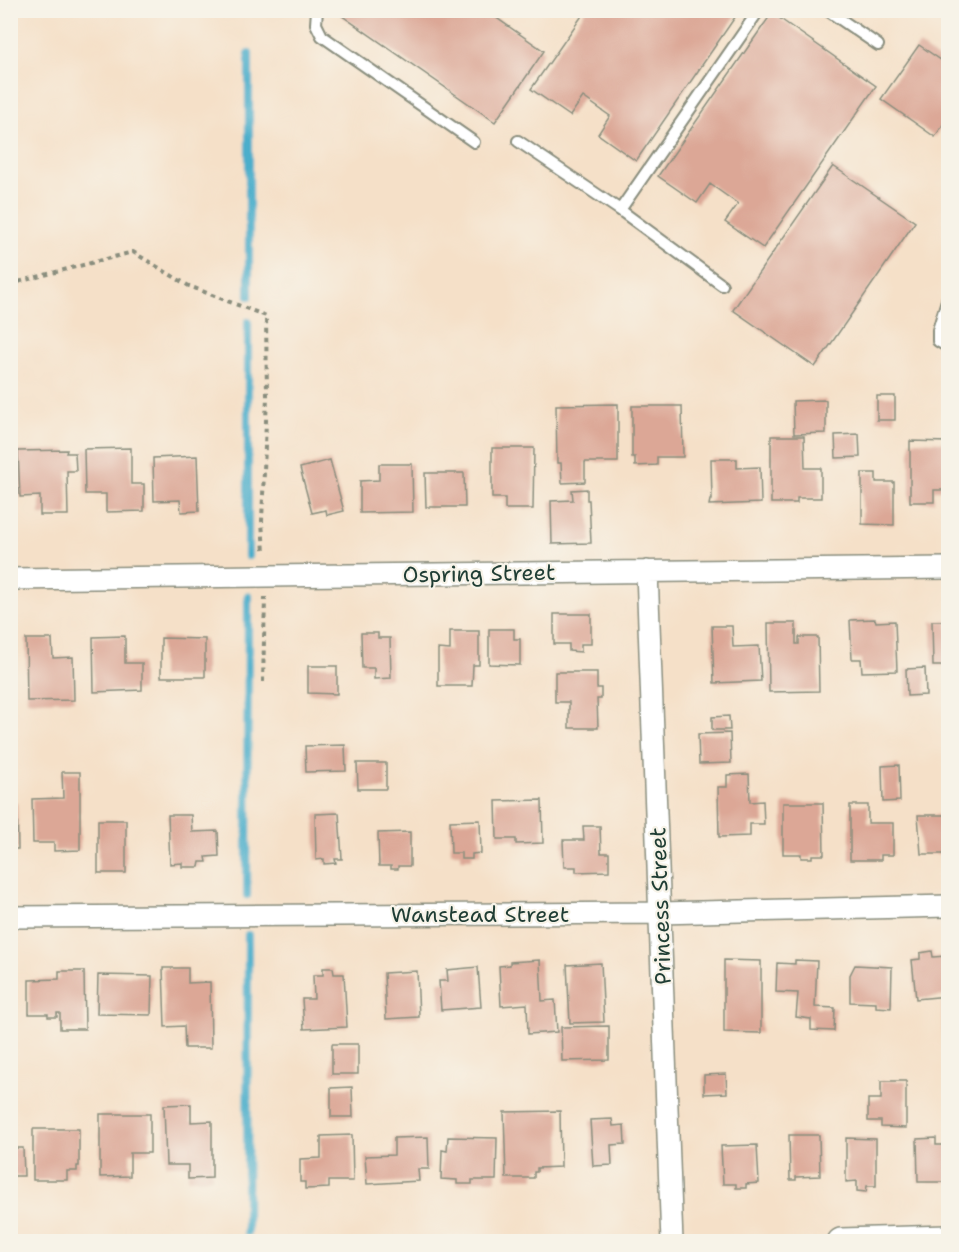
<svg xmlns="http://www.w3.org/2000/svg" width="959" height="1252" font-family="'Shantell Sans',sans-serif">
  <rect width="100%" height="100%" fill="#f7f3e8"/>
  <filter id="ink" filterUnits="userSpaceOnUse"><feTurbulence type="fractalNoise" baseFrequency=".0167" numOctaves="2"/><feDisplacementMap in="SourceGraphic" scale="12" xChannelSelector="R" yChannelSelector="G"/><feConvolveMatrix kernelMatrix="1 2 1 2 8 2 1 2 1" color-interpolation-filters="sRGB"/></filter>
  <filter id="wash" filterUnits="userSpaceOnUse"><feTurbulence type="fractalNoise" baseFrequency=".008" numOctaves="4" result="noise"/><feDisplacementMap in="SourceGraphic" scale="24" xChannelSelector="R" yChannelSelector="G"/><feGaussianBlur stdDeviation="1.35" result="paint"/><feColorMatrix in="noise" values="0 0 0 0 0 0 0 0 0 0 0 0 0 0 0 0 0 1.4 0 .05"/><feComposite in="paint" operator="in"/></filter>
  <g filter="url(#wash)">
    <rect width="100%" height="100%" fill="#f5e0c8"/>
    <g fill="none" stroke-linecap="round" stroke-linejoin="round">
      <path stroke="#4caecb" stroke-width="8" d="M249 296V54
        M248 556V322
        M247 895 248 596
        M247 1232 248 935"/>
    </g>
    <g id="blocks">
      <path fill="#dca796" d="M345 10H485L544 51 495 122 341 15Z
        M586 10H740L636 161 598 134 610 116 583 97 570 116 531 89Z
        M772 13 876 86 763 248 725 222 738 204 710 184 697 203 658 176Z
        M919 45 948 65V117L935 137 881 99Z
        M833 166 915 222 815 367 733 310Z
        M877 396H895V420H877Z
        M826 400V433L794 434 793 401Z
        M618 404V462H585V482L562 483 561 463H557L556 405Z
        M632 406H682L683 457H657V465L635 466V457H632Z
        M859 434 860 457 836 458 835 435Z
        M771 436H804L805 468H821V498H797V503H771Z
        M910 441 948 442V490H934V502H910Z
        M131 448V484H144V511L106 512V494H85L84 449Z
        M492 448H534L533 509H505V498H492Z
        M67 450 66 453H75L76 471H67L68 515H40V496L20 497 18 451Z
        M197 456 199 511 181 512 180 500 154 501 153 458Z
        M711 459H737V468L760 467 761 503 709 505 710 500H712Z
        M330 460 344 511 327 515 326 510 312 513 300 468Z
        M379 464H412L413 512 360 513V481L379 480Z
        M425 473H464L465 507H426Z
        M862 473H876V482H894V525L862 524Z
        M587 489V500H589L591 543 552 544 551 501 573 500 572 490Z
        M554 614H591V644H581V652L569 651V644H554Z
        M875 619 876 622 895 621 897 671 862 672 861 659H852L850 620Z
        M932 621H948V666H933Z
        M768 623H796V644H799V637H818L819 691 769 692Z
        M712 626H732L733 647 759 646 761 681 714 683Z
        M489 629H514V639H520V665L489 664Z
        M450 631H479V665H473L472 686H438V649L450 650Z
        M361 633H378V638H390L391 678 374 679V668H362Z
        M125 636V663H142V690L94 692 93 637Z
        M161 638 205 639V677H161Z
        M26 639H52L53 658 73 657 74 700 27 701Z
        M308 666H337V694L308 693Z
        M925 668 926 695 907 696 906 669Z
        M555 672H597V688H601V699H597L598 728H569V702H555Z
        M729 716 730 730H712V717Z
        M730 733 731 763 699 764 698 734Z
        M345 745 346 771 306 772 305 746Z
        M357 763H386V789H358Z
        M899 765 900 801 883 802 882 766Z
        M62 772H80V850L54 851V843H33L32 799 63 798Z
        M749 774 750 802 763 801 764 824H750V836L719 837 718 787H727V775Z
        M542 800 543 843 516 844V839H497L496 801Z
        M10 802H17L18 849H10Z
        M783 803H823L824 855H812V858H801V854H783Z
        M850 805H868V823H893V855H881V860H850Z
        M339 813 342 859H335L336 863 324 864V859L316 860 315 814Z
        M168 815H191L192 832 218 831 219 856 206 857 207 862H200L199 867H182V863L170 864Z
        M918 815H948V854H921Z
        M98 820H126V873H98Z
        M480 820 481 853 472 854V859H461V853H451L450 821Z
        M583 826H600L601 853H609V871L576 872V867H564L563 840H584Z
        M410 832V866H398V869H391V866H379L378 833Z
        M932 951 933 957 946 956 948 996 916 999 912 960 920 959V953Z
        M540 960 542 1001 555 1000 557 1032 528 1034 527 1004 501 1006 499 966 510 965V962Z
        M724 960 761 961V1033L724 1032Z
        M795 960 817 961 815 1007 835 1008 834 1031 811 1030V1019L796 1017 798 993 776 992 777 963 795 964Z
        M601 963 604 1022 570 1023 567 965Z
        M855 965 892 967 891 1008 876 1007V1003L850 1002V975Z
        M478 967 481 1007 441 1010 439 981H448L447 970Z
        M163 968H188V983L210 982 211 1048H185L184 1026 165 1027Z
        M323 968H333L334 974H344L347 1027 304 1029 302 999H314L313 975H323Z
        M59 971H84L85 1029H60V1013H57V1017H48V1014H29V980L59 979Z
        M417 971 419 1017 386 1019 384 973Z
        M10 974H13L14 1033H10Z
        M98 975 152 976 151 1015 97 1014Z
        M942 1002H948V1054H943Z
        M609 1026V1060L562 1061 561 1027Z
        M332 1044H358V1074H332Z
        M726 1074 727 1093 704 1094V1075Z
        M881 1081H906V1128L881 1127V1121H868V1099H881Z
        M352 1087 353 1117H331V1088Z
        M191 1104V1122L212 1121V1178L188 1179V1165H166L164 1105Z
        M560 1111 561 1167 537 1168V1172H534V1178H506L504 1112Z
        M100 1114H150V1153H130V1176L100 1177Z
        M612 1119 613 1126 624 1125 625 1144 611 1145 612 1165 593 1166 590 1120Z
        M33 1129H79V1166H77V1171H67V1180H33Z
        M352 1135 353 1181H329V1188L305 1189V1182H300V1159L321 1158V1136Z
        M789 1135H819L820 1176 796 1177V1180H790Z
        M428 1137 429 1169H418L419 1181 367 1184 365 1156 394 1155V1138Z
        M448 1137 497 1138 496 1180H472V1184H457V1180L441 1179 442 1150 447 1151Z
        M846 1138 876 1139V1186H867L866 1192 857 1191V1181L846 1182Z
        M936 1138V1145H948V1182H918L917 1139Z
        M757 1145 759 1183 746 1184V1188H736V1184H723L721 1146Z
        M10 1148H23L24 1176H10Z"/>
    </g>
  </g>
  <g filter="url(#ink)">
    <use href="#blocks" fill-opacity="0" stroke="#8a8e7e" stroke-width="1.5"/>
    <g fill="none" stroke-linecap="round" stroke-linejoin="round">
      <g stroke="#8a8e7e" stroke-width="14">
        <path id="service" d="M317 10 316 24 322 36 474 142
          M827 10 878 45
          M518 141 620 210 722 285
          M620 210 759 10
          M948 297 938 330V341L948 347"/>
      </g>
      <g stroke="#8a8e7e" stroke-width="24">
        <path id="minor" d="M647 571 672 1242
          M10 579 948 568
          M10 917 660 913 948 906"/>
      </g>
      <g stroke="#8a8e7e" stroke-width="30">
        <path id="tertiary" d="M841 1242 948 1239"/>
      </g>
      <path stroke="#8a8e7e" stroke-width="4" stroke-dasharray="4.5 4.5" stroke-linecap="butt" d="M10 284 133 252 189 286 266 316 267 396 262 521 264 553
        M263 682 265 597"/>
      <use href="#service" stroke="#fff" stroke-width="10"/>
      <use href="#minor" stroke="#fff" stroke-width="21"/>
      <use href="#tertiary" stroke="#fff" stroke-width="27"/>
    </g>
  </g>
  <g text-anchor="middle" stroke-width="4.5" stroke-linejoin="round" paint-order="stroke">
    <g font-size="22" fill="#1f3d34" stroke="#f7f3e8">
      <text transform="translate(479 573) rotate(-1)" y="8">Ospring Street</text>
      <text transform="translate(660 906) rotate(-92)" y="8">Princess Street</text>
      <text x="480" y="922">Wanstead Street</text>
    </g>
  </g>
  <rect width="959" height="1252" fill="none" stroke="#f7f3e8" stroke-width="36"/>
</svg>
